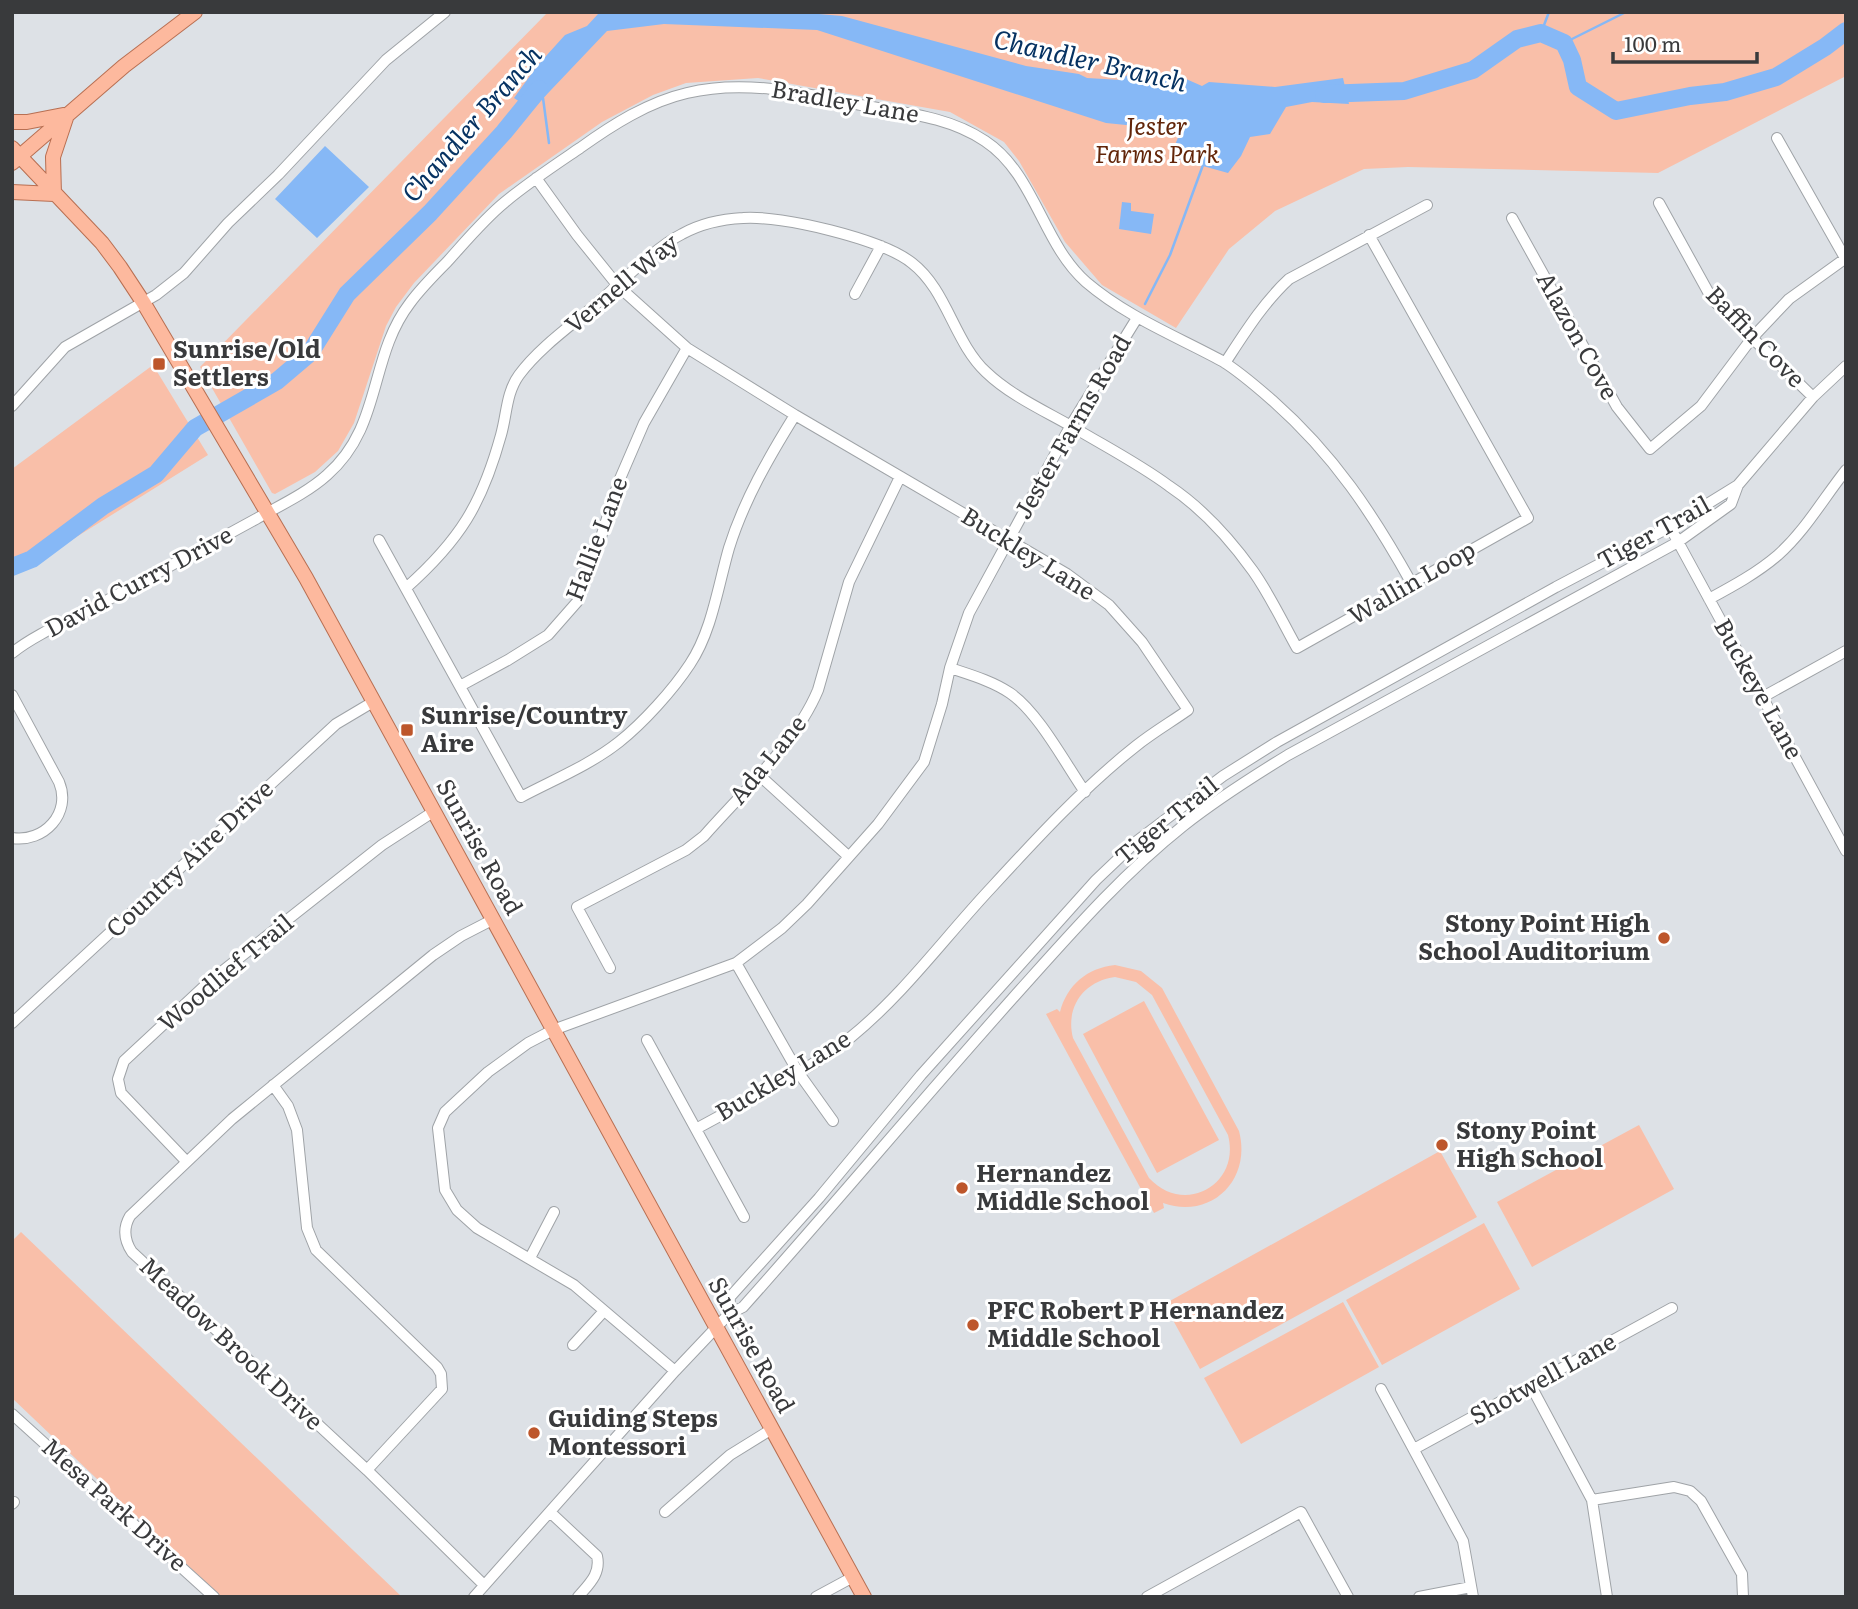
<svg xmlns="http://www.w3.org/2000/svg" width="1858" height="1609" font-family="Literata,serif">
  <rect width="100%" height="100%" fill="#dde1e6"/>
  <path fill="#f9bfa9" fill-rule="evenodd" d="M548 12H1846V76L1658 173 1408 167 1364 169 1275 211 1229 249 1176 328 1102 285 1065 242 1019 161 1004 142 950 112 758 78 686 83 653 95 602 122 499 194 414 283 396 307 386 326 354 423 338 451 315 472 275 494 272 493 200 367Z
    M153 365 208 455 12 577V469Z
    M1115 965 1141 971 1162 988 1239 1131C1252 1180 1211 1220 1163 1203L1164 1208 1154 1213 1046 1014 1057 1009 1060 1012C1067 985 1087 968 1115 965ZM1115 977 1136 982 1152 995 1228 1135C1241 1185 1184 1216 1149 1178L1073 1038C1065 1007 1084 981 1115 977Z
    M1144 1001 1219 1140 1157 1173 1083 1034Z
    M1639 1125 1674 1189 1532 1267 1497 1202Z
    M1440 1151 1477 1217 1200 1369 1169 1313 1168 1302Z
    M1484 1223 1520 1289 1382 1365 1346 1300Z
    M21 1232 402 1597H221L12 1398V1241Z
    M1343 1302 1379 1367 1241 1444 1204 1378Z"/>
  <path fill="#86b8f6" d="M607 12H796L842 16 1026 66 1079 74 1087 78 1121 80 1131 72 1177 75 1202 86 1209 82 1275 87 1343 78 1349 104 1312 102 1286 107 1270 134 1250 137 1241 156 1228 173 1174 158 1175 145 1183 125 1166 129 1106 123 817 30 664 24 607 31 532 110 514 98 537 66 565 35 587 26 598 14Z
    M325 146 369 187 317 238 275 199Z
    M1122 202 1131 203V211L1154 214 1151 234 1119 229Z"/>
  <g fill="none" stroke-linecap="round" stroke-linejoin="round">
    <path stroke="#86b8f6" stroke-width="2.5" d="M1541 33 1549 12
      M1564 43 1626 12
      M543 98 549 143
      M1145 304 1170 255 1203 165"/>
    <path stroke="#86b8f6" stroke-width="18" d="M1324 94 1404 91 1473 70 1517 39 1541 33 1564 43 1572 60 1578 87 1616 111 1690 96 1725 92 1776 77 1825 47 1846 31
      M12 567 32 559 103 506 156 474 195 428 277 381 310 353 347 294 430 213 504 132 539 89"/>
    <g stroke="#9fa3a7" stroke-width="12">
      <path id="minor" d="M1777 138 1845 258
        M536 178 577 235 618 286 687 348 795 415 1067 574 1109 605 1142 642 1188 710C1171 722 1152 733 1136 746 1084 787 1037 838 992 887 945 937 904 994 851 1037 804 1074 748 1100 696 1129
        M1659 203 1712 299 1813 397
        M1512 218 1617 407 1650 449 1701 406 1752 338 1789 299 1846 258
        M855 294 881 246
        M1225 363C1244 334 1263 303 1289 279L1427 205
        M12 406 65 347 156 295 184 273 228 223 278 175 386 60 445 12
        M1670 527 1846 851
        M379 540 521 797C553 780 590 765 619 742 643 723 673 690 690 664 712 631 718 586 729 548 744 500 769 457 795 415
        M406 588C460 540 482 504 501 435 507 414 506 393 519 375 538 349 569 327 594 306 619 285 654 248 682 234 700 224 722 219 743 218 781 215 882 239 912 263 947 290 954 342 986 372 1013 398 1052 414 1083 433 1112 450 1142 466 1169 486 1202 508 1230 539 1253 571 1270 595 1283 623 1297 648L1528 518 1369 235
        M1709 599C1733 586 1757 573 1778 555 1805 531 1823 499 1846 470
        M12 653C36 634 66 622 93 608 147 578 202 549 256 519 279 506 307 493 327 475 383 426 368 358 410 303 421 288 434 275 447 262 466 241 484 219 505 202 529 182 555 165 580 148 612 125 648 102 687 93 744 79 805 93 861 105 903 113 948 116 985 141 1035 174 1042 243 1086 282 1127 317 1176 336 1222 361 1240 372 1257 387 1273 401 1334 455 1373 514 1412 584
        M950 668C971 675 992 681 1010 693 1038 712 1065 763 1085 792
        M460 686 508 660 548 635 577 602 594 559 619 481 644 423 687 348
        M12 695 59 782C72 813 44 843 12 838
        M1761 698 1846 651
        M759 775 848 856
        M736 963 798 1072 833 1121
        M610 968 577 907 686 850 704 836C742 793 796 743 818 690L849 582 900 477
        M12 1023 336 724 373 702
        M647 1040 744 1217
        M273 1085 288 1106 297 1130 307 1228 316 1250 437 1367 441 1374 442 1389 367 1470
        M186 1161 121 1093 118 1079 124 1061 210 981 382 845 433 812
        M530 1258 554 1212
        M729 1314 730 1297 819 1198 921 1075 1096 880 1137 841 1223 776 1277 742 1556 587 1670 527 1738 485 1813 397 1846 366
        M573 1345 604 1311
        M675 1371 574 1285 477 1228 457 1210 445 1190 438 1128 445 1112 488 1072 528 1043 553 1030 736 963 782 928 807 904 878 824 924 762 942 704 950 668 969 613 1071 425 1137 318
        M1531 1386 1592 1500 1607 1597
        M1381 1389 1463 1541 1473 1597
        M12 1414 214 1597
        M1414 1449 1672 1308
        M1592 1500 1674 1487 1690 1491 1701 1501 1742 1574 1743 1597
        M12 1504 14 1502
        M665 1512 730 1455 772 1429
        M551 1513 597 1556C601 1574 589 1584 578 1597
        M484 1585 367 1470 132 1252C124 1240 123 1228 130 1216L232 1119 433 955 461 936 492 920
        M474 1597 675 1371 729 1314 743 1307C834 1205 921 1101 1012 999 1066 939 1119 877 1183 826 1216 800 1252 777 1288 755L1678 542 1731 504 1738 485
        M816 1597 853 1577
        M1147 1597 1301 1512 1348 1597
        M1419 1597 1471 1587"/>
    </g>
    <g stroke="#b86f52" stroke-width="16">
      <path id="major" d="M12 122H27L63 115
        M12 148 102 243 120 267 143 302 306 578 864 1597
        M12 163 124 66 195 12
        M12 192 54 194 53 157 66 118"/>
    </g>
    <use href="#minor" stroke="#fff" stroke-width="10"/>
    <use href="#major" stroke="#fdb99e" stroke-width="14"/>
  </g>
  <g fill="#bd562b" stroke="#fff" stroke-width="2.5">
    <rect x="152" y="357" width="14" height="14" rx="3.5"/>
    <rect x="400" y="723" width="14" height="14" rx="3.5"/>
    <circle cx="1664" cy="938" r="7"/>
    <circle cx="1442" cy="1145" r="7"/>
    <circle cx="962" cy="1188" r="7"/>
    <circle cx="973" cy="1325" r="7"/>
    <circle cx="534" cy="1433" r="7"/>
  </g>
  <g text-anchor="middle" stroke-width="6" stroke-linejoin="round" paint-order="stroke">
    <g font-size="24" fill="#393a3c" stroke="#fff">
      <text transform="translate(845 102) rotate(10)" y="8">Bradley Lane</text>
      <text transform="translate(622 284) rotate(-40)" y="8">Vernell Way</text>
      <text transform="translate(1577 336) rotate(61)" y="8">Alazon Cove</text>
      <text transform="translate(1755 337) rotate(46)" y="8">Baffin Cove</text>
      <text transform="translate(1073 427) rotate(-60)" y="8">Jester Farms Road</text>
      <text transform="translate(1654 533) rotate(-29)" y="8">Tiger Trail</text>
      <text transform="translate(597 539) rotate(-69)" y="8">Hallie Lane</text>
      <text transform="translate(1028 554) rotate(32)" y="8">Buckley Lane</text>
      <text transform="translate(139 582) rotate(-28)" y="8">David Curry Drive</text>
      <text transform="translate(1412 583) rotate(-30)" y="8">Wallin Loop</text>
      <text transform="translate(1758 689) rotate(61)" y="8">Buckeye Lane</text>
      <text transform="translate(768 760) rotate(-51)" y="8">Ada Lane</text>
      <text transform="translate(1167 821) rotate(-39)" y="8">Tiger Trail</text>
      <text transform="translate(479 847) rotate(61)" y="8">Sunrise Road</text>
      <text transform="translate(190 859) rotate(-43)" y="8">Country Aire Drive</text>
      <text transform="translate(226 973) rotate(-40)" y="8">Woodlief Trail</text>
      <text transform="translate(783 1076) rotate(-31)" y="8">Buckley Lane</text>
      <text transform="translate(231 1344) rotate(43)" y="8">Meadow Brook Drive</text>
      <text transform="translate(751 1345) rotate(61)" y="8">Sunrise Road</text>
      <text transform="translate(1543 1379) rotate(-29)" y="8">Shotwell Lane</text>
      <text transform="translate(114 1505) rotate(42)" y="8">Mesa Park Drive</text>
    </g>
    <g font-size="24" font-style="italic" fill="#622509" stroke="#fff">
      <text x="1157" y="135">Jester<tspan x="1157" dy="28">Farms Park</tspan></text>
    </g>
    <g font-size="24" font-weight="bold" fill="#393a3c" stroke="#fff" text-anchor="start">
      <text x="173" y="358">Sunrise/Old<tspan x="173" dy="28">Settlers</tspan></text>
      <text x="421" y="724">Sunrise/Country<tspan x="421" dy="28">Aire</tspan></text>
      <text x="1650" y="932" text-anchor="end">Stony Point High<tspan x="1650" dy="28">School Auditorium</tspan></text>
      <text x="1456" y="1139">Stony Point<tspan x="1456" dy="28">High School</tspan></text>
      <text x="976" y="1182">Hernandez<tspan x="976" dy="28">Middle School</tspan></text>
      <text x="987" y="1319">PFC Robert P Hernandez<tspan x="987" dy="28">Middle School</tspan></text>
      <text x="548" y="1427">Guiding Steps<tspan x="548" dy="28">Montessori</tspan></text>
    </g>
    <g font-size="26" font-style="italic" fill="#063262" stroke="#fff">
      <text transform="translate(1090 61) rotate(13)" y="9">Chandler Branch</text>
      <text transform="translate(472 124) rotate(-49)" y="9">Chandler Branch</text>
    </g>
  </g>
  <rect width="1858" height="1609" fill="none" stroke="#393a3c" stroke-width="28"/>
  <path d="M1613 52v10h144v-10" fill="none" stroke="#393a3c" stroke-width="3.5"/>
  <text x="1624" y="52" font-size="21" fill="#393a3c" stroke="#ffffff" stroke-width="5" paint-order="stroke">100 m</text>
</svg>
